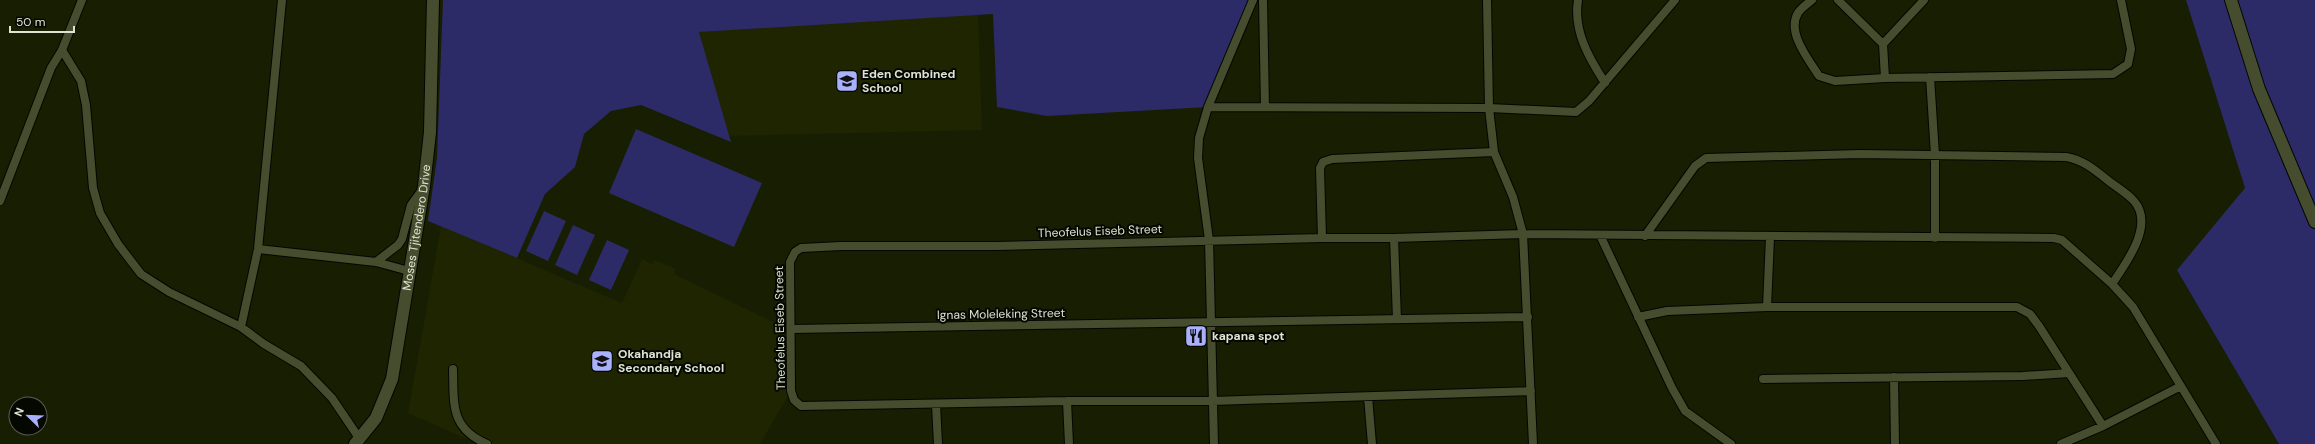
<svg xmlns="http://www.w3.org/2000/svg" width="2315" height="444" font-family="'DM Sans',sans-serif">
  <rect width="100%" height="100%" fill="#181e01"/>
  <path fill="#1e2500" d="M978 14 982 130 729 136 699 32Z
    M441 226 622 303 642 259 652 264 655 260 676 269 674 274 786 328 789 394 760 444H478L408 413Z"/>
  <path fill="#2c2b67" d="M443 0H1253L1208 107 1047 116 997 107 993 14 699 32 731 142 641 105 611 111 584 134 575 167 545 194 517 258 428 221 437 158Z
    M2186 0H2315V444H2279L2177 270 2245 188Z
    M636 129 762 183 734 247 609 193Z
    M544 211 566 221 548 261 526 251Z
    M573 225 595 235 577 275 555 265Z
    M607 240 629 250 611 290 589 280Z"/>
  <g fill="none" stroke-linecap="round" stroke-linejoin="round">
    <g stroke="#040700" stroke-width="10">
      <path id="street" d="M1263 0 1265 107
        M1487 0 1489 108 1494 152 1513 197 1523 234 1533 444
        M1578 0C1573 31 1589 58 1605 83
        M1812 0C1807 4 1801 8 1798 13 1786 32 1809 60 1819 76L1835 81 1885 78
        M1838 0 1883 44 1885 78 2113 74 2128 64 2131 49 2121 0
        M1883 44 1924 0
        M62 50 81 81 86 105 93 188 100 213 118 244 131 261 141 274 169 292 241 327 264 344 301 366 332 398 359 438
        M1930 77 1935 155V238
        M1208 107 1489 108 1576 112 1589 101 1675 0
        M0 201 51 68 62 50 82 0
        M1600 235 1672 388 1685 411 1731 444
        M1645 236 1695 166 1706 158 1860 154 2066 157C2084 160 2096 171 2110 182 2118 188 2128 194 2134 201 2155 225 2126 263 2112 284
        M1322 238 1320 168 1323 162 1332 159 1494 152
        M1394 238 1397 319
        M258 249 376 262 409 271
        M376 262 398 245 402 239 411 205 422 190
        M1767 307 1770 237
        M1638 317 1667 311 1767 307H2017L2030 314 2039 326 2103 426
        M241 327 258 249 282 0
        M792 329 1528 317
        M453 369C454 405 450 428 487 444
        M1894 377 1895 444
        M1763 379 2023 376 2069 373
        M1531 391 1212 401H1067L801 406 794 400 791 391 790 262 795 252 801 248 841 246H996L1322 238H1394L1523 234 2054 238 2062 240 2112 284 2133 307 2216 444
        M1368 397 1372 444
        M1067 401 1069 444
        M936 404 938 444
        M1214 444 1209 240 1198 158 1199 138 1208 107 1253 0
        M2061 444 2103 426 2181 386"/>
    </g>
    <g stroke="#040700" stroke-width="14">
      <g id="secondary">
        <path d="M2231 0 2259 89 2315 222"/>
        <path id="s1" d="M355 444 376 418 392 379 424 186 430 132 433 0"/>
      </g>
    </g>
    <use href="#street" stroke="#464d2e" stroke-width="8"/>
    <use href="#secondary" stroke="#464d2e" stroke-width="12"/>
  </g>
  <defs>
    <g id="school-square" transform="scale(1.15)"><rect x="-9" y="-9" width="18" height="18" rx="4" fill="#a9b0fc" stroke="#050701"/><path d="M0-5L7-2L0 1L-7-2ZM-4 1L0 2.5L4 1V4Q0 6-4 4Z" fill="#111"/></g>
    <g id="restaurant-square" transform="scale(1.15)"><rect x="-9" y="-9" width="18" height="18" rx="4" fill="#a9b0fc" stroke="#050701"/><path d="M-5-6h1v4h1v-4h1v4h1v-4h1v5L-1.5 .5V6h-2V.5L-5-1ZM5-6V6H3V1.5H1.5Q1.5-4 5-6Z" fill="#111"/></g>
  </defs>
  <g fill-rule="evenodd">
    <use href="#school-square" x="847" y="81"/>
    <use href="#restaurant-square" x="1196" y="336"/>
    <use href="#school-square" x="602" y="361"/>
  </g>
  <g text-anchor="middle" stroke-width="4" stroke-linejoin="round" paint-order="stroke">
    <g font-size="12" font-weight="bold" fill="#dee4d2" stroke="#050701" text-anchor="start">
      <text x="862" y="78">Eden Combined<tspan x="862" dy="14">School</tspan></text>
      <text x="1212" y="340">kapana spot</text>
      <text x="618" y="358">Okahandja<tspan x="618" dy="14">Secondary School</tspan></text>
    </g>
    <g font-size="12" fill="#dee4d2" stroke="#050701">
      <text dy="4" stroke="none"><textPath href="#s1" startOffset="229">Moses Tjitendero Drive</textPath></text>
      <text transform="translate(1100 231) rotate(-2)" y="4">Theofelus Eiseb Street</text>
      <text transform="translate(1001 314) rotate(-1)" y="4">Ignas Moleleking Street</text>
      <text transform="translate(780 328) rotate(-91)" y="4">Theofelus Eiseb Street</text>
    </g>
  </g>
  <g transform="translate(28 416) rotate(293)"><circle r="19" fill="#050701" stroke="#5c5f55"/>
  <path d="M0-3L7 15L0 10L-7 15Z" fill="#a9b0fc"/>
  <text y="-6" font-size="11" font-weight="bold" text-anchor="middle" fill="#dee4d2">N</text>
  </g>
  <path d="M10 26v6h64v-6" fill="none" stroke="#dee4d2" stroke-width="2"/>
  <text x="16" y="26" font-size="12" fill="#dee4d2" stroke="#050701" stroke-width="3" paint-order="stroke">50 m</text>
</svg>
